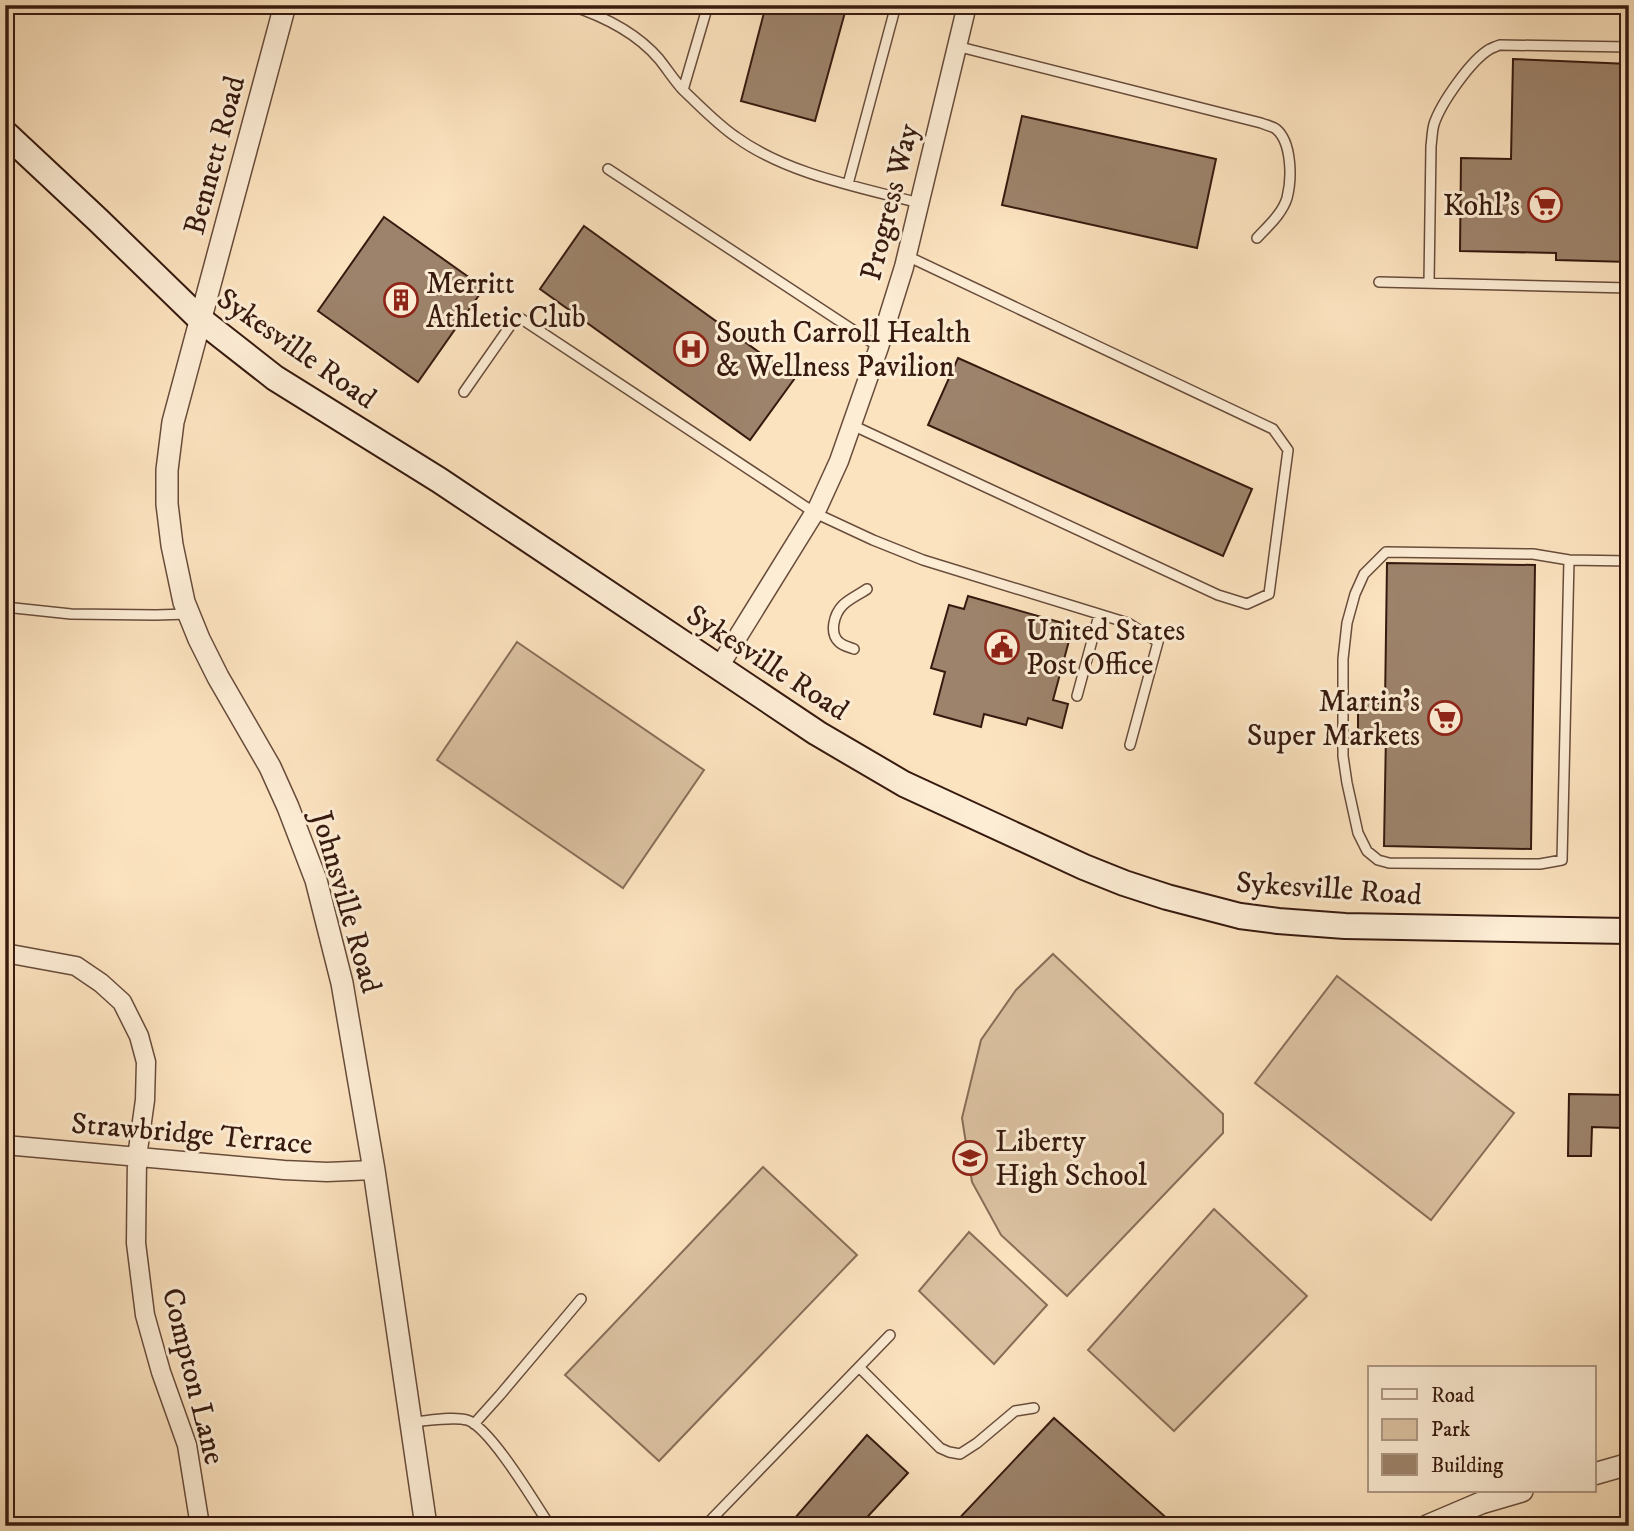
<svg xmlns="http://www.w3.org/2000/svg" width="1634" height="1531" font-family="'IM FELL DW Pica',serif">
  <defs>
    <pattern id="water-waves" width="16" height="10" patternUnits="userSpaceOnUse" patternTransform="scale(1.75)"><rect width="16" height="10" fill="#b99f83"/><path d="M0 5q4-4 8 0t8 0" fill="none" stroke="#97816a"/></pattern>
  </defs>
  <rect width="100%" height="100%" fill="#fce3bf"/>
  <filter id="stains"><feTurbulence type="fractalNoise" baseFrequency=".00286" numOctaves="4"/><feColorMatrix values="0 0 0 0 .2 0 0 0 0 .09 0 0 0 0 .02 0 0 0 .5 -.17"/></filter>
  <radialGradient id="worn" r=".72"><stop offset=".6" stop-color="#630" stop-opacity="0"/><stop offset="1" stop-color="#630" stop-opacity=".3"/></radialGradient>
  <path fill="#dbc1a1" stroke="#896e58" stroke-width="2" d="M517 642 704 770 623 888 437 760Z
    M1053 954 1223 1114V1133L1067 1296 1001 1235 972 1182 962 1118 981 1040 1016 990Z
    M1337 976 1514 1113 1431 1220 1255 1083Z
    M763 1167 857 1255 659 1461 565 1375Z
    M1214 1209 1307 1296 1174 1431 1088 1350Z
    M969 1232 1047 1305 994 1364 919 1291Z"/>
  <path fill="url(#water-waves)" stroke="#856a55" stroke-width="2" d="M1513 5H1629V13L1525 10Z"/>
  <path fill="#9d836b" stroke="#371a0f" stroke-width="2" d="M766 5H847L815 121 741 101Z
    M1513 59 1629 64V262L1556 260V253L1460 251 1461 158 1511 159Z
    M1022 116 1216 159 1197 248 1002 205Z
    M384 217 484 288 418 382 318 311Z
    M584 226 795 378 750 440 540 289Z
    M958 358 1252 489 1223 556 928 425Z
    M1387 563 1535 565 1531 849 1384 846 1386 733H1358V703H1385Z
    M968 596 1073 626 1053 700 1068 704 1062 728 1028 718 1026 725 984 714 981 727 934 714 945 672 931 668 949 605 964 609Z
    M1569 1094 1629 1095V1158H1623V1128L1592 1127 1591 1156H1568Z
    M1054 1418 1170 1521 1166 1526H952Z
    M867 1435 908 1473 859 1526H788Z"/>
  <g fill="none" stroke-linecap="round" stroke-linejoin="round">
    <g stroke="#684c3b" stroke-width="12">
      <path id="service" d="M569 5C603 16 636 32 659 59 667 69 674 80 683 90
        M708 5 683 90C700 106 717 124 736 137 787 174 859 187 919 203
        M956 46 1261 123C1265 125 1272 126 1276 129 1292 142 1292 179 1287 198 1282 214 1268 226 1257 238
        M608 169 879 347
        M848 184 896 5
        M1379 282 1629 288
        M1429 283 1431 146C1432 139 1432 131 1434 124 1441 103 1471 60 1490 49 1490 49 1499 45 1500 45L1629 47
        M464 392 517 316 815 513 873 540 923 560 1128 623 1158 642 1130 745
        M852 425 1218 595 1247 604 1269 594 1288 450 1273 429 907 256
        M1569 560 1562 860 1540 864 1389 863 1378 860 1367 851 1358 833 1347 783 1343 756V659L1347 623 1355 594 1364 574 1386 552 1533 554 1569 560 1629 561
        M5 607 71 614 156 615 188 614
        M854 649C849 647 843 646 839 642 829 633 834 614 843 605 849 599 860 594 867 589
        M1077 696 1099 615
        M859 1367 940 1448 949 1452 960 1454 977 1443 1015 1411 1034 1408
        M412 1422C427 1421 453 1416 467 1420 490 1427 535 1503 550 1526
        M474 1424 500 1395 581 1299
        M705 1526 890 1335"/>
    </g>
    <g stroke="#684c3b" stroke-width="21">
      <path id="minor" d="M719 667 818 507 839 461 879 347 904 267 967 5
        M5 953 76 966 101 983 122 1002 139 1036 146 1062 145 1100 137 1157 136 1243 145 1315 161 1372 187 1445 200 1526
        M5 1145 284 1170 327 1172 374 1170"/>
    </g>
    <g stroke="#684c3b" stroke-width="24">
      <path id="tertiary" d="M285 5 173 422 167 470V504L172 545 184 602 199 639 218 677 270 767 288 807 316 880 342 983 374 1170 426 1526
        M1594 1474 1629 1464
        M1427 1526 1481 1503 1522 1491"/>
    </g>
    <g stroke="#371a0f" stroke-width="28">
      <path id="secondary" d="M5 133 98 220 201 320 275 378 439 480 817 733 904 784 1084 867 1124 883 1167 897 1240 916 1278 921 1345 926 1629 931"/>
    </g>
    <use href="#service" stroke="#fdedd5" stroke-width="9"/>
    <use href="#minor" stroke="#fdedd5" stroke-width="18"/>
    <use href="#tertiary" stroke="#fdedd5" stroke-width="21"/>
    <use href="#secondary" stroke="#fdedd5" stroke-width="24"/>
  </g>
  <defs>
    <g id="supermarket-ring" transform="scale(1.75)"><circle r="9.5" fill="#fdedd5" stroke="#8f2418" stroke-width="1.5"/><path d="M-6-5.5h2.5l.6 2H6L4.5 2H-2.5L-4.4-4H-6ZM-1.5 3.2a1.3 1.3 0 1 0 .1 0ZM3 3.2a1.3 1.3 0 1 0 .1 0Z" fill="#8f2418"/></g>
    <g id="building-ring" transform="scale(1.75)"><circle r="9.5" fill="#fdedd5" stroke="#8f2418" stroke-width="1.5"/><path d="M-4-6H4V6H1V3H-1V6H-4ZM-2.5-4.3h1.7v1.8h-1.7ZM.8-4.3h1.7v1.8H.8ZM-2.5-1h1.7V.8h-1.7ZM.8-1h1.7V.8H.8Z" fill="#8f2418"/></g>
    <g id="hospital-ring" transform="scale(1.75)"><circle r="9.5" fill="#fdedd5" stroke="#8f2418" stroke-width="1.5"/><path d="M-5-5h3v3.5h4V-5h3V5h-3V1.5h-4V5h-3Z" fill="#8f2418"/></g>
    <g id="civic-ring" transform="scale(1.75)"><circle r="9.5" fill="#fdedd5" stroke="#8f2418" stroke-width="1.5"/><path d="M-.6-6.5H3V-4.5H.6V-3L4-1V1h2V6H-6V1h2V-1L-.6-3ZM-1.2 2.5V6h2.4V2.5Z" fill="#8f2418"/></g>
    <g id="school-ring" transform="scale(1.75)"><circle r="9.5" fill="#fdedd5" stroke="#8f2418" stroke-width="1.5"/><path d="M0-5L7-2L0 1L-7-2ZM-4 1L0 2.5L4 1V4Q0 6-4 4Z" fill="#8f2418"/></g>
  </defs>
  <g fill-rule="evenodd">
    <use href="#supermarket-ring" x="1545" y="205"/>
    <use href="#building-ring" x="401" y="300"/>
    <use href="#hospital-ring" x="691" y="349"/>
    <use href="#civic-ring" x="1002" y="647"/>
    <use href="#supermarket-ring" x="1445" y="718"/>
    <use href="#school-ring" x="970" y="1158"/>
  </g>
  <g text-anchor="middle" stroke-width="6" stroke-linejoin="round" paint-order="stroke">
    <g font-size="30" fill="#371a0f" stroke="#fdedd5">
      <text transform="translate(214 155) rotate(-75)" y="10">Bennett Road</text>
      <text transform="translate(889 202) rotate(-76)" y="10">Progress Way</text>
      <text transform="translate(297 348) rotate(35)" y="10">Sykesville Road</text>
      <text transform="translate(768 662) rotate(33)" y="10">Sykesville Road</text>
      <text transform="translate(1329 888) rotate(4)" y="10">Sykesville Road</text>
      <text transform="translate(347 902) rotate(74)" y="10">Johnsville Road</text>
      <text transform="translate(192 1133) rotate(5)" y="10">Strawbridge Terrace</text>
      <text transform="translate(194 1376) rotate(76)" y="10">Compton Lane</text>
    </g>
    <g font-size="30" fill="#371a0f" stroke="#fdedd5" text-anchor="start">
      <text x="1520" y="215" text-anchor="end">Kohl's</text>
      <text x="426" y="293">Merritt<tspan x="426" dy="34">Athletic Club</tspan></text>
      <text x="716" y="342">South Carroll Health<tspan x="716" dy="34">&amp; Wellness Pavilion</tspan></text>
      <text x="1026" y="640">United States<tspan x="1026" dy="34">Post Office</tspan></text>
      <text x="1420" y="711" text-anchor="end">Martin's<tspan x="1420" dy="34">Super Markets</tspan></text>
      <text x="995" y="1151">Liberty<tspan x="995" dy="34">High School</tspan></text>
    </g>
  </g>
  <rect width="1634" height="1531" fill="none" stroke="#fce3bf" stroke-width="28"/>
  <rect x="7" y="7" width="1620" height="1517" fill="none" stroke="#371a0f" stroke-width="3.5"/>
  <rect x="14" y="14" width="1606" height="1503" fill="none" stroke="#371a0f" stroke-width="2"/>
  <rect x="1368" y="1366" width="228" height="126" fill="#fdedd5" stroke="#ae9986" stroke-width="2"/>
  <rect x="1382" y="1389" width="35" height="10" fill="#fdedd5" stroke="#ae9986" stroke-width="2"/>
  <text x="1431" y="1402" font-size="21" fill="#371a0f">Road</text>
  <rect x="1382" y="1419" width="35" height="21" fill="#dbc1a1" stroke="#ae9986" stroke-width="2"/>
  <text x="1431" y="1436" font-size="21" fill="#371a0f">Park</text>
  <rect x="1382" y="1454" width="35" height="21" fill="#9d836b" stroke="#ae9986" stroke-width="2"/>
  <text x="1431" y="1472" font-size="21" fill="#371a0f">Building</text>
  <rect width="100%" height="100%" filter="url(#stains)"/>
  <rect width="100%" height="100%" fill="url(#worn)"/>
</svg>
